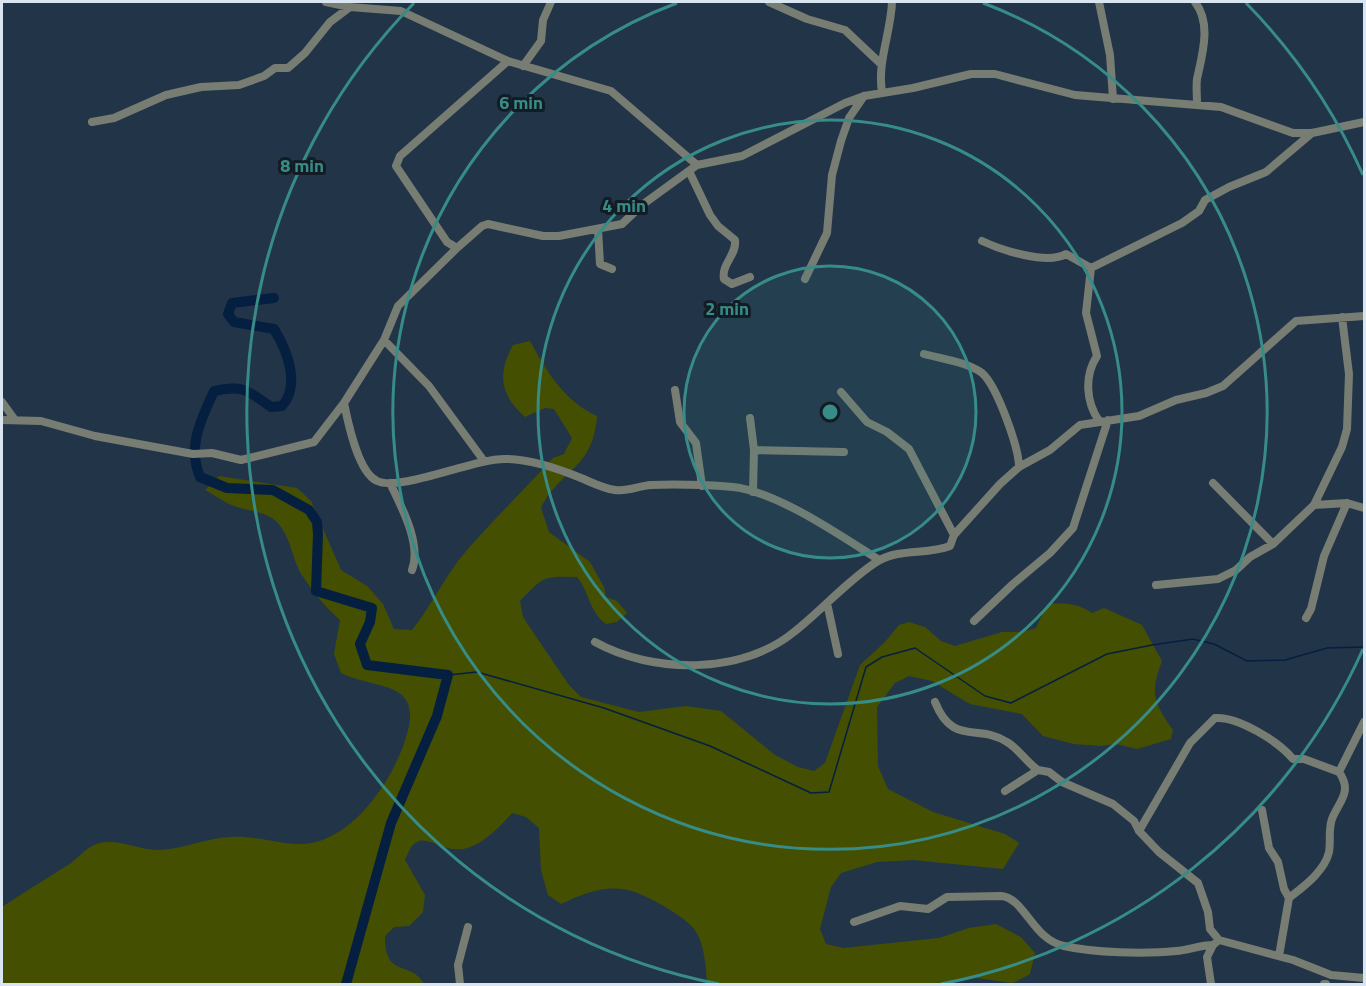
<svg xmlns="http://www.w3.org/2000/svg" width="1366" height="986" font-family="'Titillium Web',sans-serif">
  <rect width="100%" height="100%" fill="#223548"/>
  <path fill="#454f01" d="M530 341C547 372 564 401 597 416 593 470 560 469 541 508L549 532 590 562 604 587 606 597 617 601 627 613 617 622 606 624C589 612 590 593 577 577 541 576 544 577 520 601L523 617 533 632 569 685 581 697 639 712 686 706 721 711 775 755 798 767 814 771 825 763 860 665 885 642 899 625 909 622 925 627 941 641 955 646 1002 632H1022L1036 628 1047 604C1064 603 1077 603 1092 613L1104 608 1142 625 1162 661C1150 693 1153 702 1173 730L1171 739 1137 749 1116 744 1101 746 1074 744 1043 736 1022 714 970 704 932 681 909 676 895 683 877 707 878 766 888 789 933 812 1005 834 1019 843 1003 869 913 860 877 862 841 873 831 887 820 929 826 944 843 948 939 938 969 928 996 924 1021 937 1035 953 1030 974 1013 983 977 978 940 984H707C706 968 705 945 695 930 685 916 641 891 623 889 601 886 580 895 561 904L548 895 541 870 539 828 526 817 512 813C500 827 481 846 463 849 435 853 419 821 405 860L425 895 423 912 409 926 394 927 385 936C384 979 412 960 424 984H2V907C24 892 48 878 71 863 78 858 84 850 92 846 114 835 138 851 159 850 183 849 207 838 231 837 255 835 280 845 304 844 353 841 395 778 407 734 423 679 374 690 341 673L334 654 340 620C326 608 314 593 304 578 291 561 292 532 272 518 261 511 249 511 237 507 226 504 215 495 205 490L219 476 297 488 311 501 341 570 367 586 383 604 394 629 412 630C433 604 445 575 467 550 495 518 525 489 553 458L564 454 572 438 554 409 545 408 525 417C500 395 497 374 513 345Z"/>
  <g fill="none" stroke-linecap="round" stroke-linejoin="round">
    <path stroke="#051f40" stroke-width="1.5" d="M448 675 477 672 604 708 710 746 811 793 829 792 866 667 882 657 915 648 985 696 1011 703 1107 654 1152 645 1193 639 1214 644 1247 661 1285 660 1327 648 1364 647"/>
    <path stroke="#051f40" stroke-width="10" d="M274 298 232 303 228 314 234 322 274 329C287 350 301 385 282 406L271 407C248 391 243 384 214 391 201 420 187 446 200 477L227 488 273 490 309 510 317 522 318 534 316 591 372 608 370 622 360 644 367 665 448 675 437 716 391 823 346 984"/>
    <path stroke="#777d72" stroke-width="8" d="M326 2 350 7 401 11 508 61 611 91 697 165
      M769 2 807 19 845 30 881 64
      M1099 2 1110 55 1113 99
      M1195 2C1212 24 1202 55 1197 79 1196 86 1197 95 1197 103
      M508 61 400 156 396 166 447 242 457 248 398 306 384 340 344 403C348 423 358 472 377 481 400 492 475 458 506 459 531 459 559 469 581 478 593 483 602 488 615 490 628 492 638 486 651 485 677 484 707 485 733 487 778 492 841 536 879 560
      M523 66 541 41 543 20 551 2
      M882 92C877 62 891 32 892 2
      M92 122 114 118 166 95 201 87 239 85 264 76 275 68H288L305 53 330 22 350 7
      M689 171 710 215 718 226 735 240C737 255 721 264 724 279L732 284 750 277
      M598 229 600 264 612 269
      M982 241C1001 250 1047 265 1066 254L1091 268 1182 223 1199 211 1205 200 1229 187 1266 172 1312 133
      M457 248 482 226 488 224 543 236H559L622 224 642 205 697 165 742 156 845 103 864 96 913 88 971 74H995L1075 95 1221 107 1293 133H1312L1364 122
      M1091 268 1086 313 1097 356C1084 376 1086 402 1099 421
      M805 279 827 233 832 175 841 141 849 118 864 96
      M384 340 429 386 484 461
      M924 354C942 359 967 362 982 373 997 386 1019 448 1019 467
      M675 390 680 422 696 443 702 486
      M841 392 867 422 887 432 909 449 954 535
      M2 402 15 420
      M750 418 754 450 753 492
      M2 420 41 421 95 436 193 454 212 453 241 460 314 442 344 403
      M754 450 844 452
      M390 483C401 506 422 544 412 570
      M1213 483 1273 544
      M1314 505 1347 503 1364 508
      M1156 585 1218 579 1236 570 1250 557 1273 544 1314 505 1342 447 1347 429 1349 374 1342 317
      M827 603 838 654
      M1306 618 1311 609 1324 556 1347 503
      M974 621 1013 584 1050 553 1073 528 1108 420
      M595 642C653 674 741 675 794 632 821 611 850 578 878 561 900 548 927 555 950 546L954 535 1000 484 1019 467 1050 450 1080 425 1139 416 1176 400 1206 393 1223 386 1296 321 1364 316
      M935 702C953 747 978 723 1007 742 1019 749 1026 762 1038 770
      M1339 772 1364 722
      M1005 791 1038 770 1049 772 1062 782 1113 804 1134 821 1139 831 1159 852 1198 883 1208 912 1210 929 1219 940 1293 960 1331 975 1364 978
      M1262 810 1269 848 1278 862 1284 889 1289 898 1279 956
      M1139 831 1190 743 1215 718C1238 716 1279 742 1293 759H1304L1339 772C1353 792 1339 801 1332 819 1328 830 1331 841 1329 852 1325 871 1303 887 1289 898
      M854 922 900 906 928 909 947 897 1001 896C1025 898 1032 939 1064 946 1094 953 1145 954 1176 951 1189 950 1200 945 1213 945L1219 940
      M460 984 458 965 468 927
      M1211 984 1207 957 1213 945
      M1324 984H1326"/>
  </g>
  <circle cx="830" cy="412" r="146" fill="#378c88" fill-opacity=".12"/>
  <g fill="none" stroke="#378c88" stroke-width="3">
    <circle cx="830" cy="412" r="146"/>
    <circle cx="830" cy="412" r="292"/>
    <path d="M983 3A437 437 0 1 1 677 3"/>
    <path d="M1363 649A583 583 0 0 1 941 984M719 984A583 583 0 0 1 414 3M1246 3A583 583 0 0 1 1363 175"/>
  </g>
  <circle cx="830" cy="412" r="9" fill="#378c88" stroke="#131c24" stroke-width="3"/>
  <g font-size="18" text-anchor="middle" font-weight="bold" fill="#378c88" stroke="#131c24" stroke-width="6" stroke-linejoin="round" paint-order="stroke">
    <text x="521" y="109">6 min</text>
    <text x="302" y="172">8 min</text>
    <text x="624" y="212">4 min</text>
    <text x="727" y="315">2 min</text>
  </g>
  <rect width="1366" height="986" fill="none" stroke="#d9e5f1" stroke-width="6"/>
</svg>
